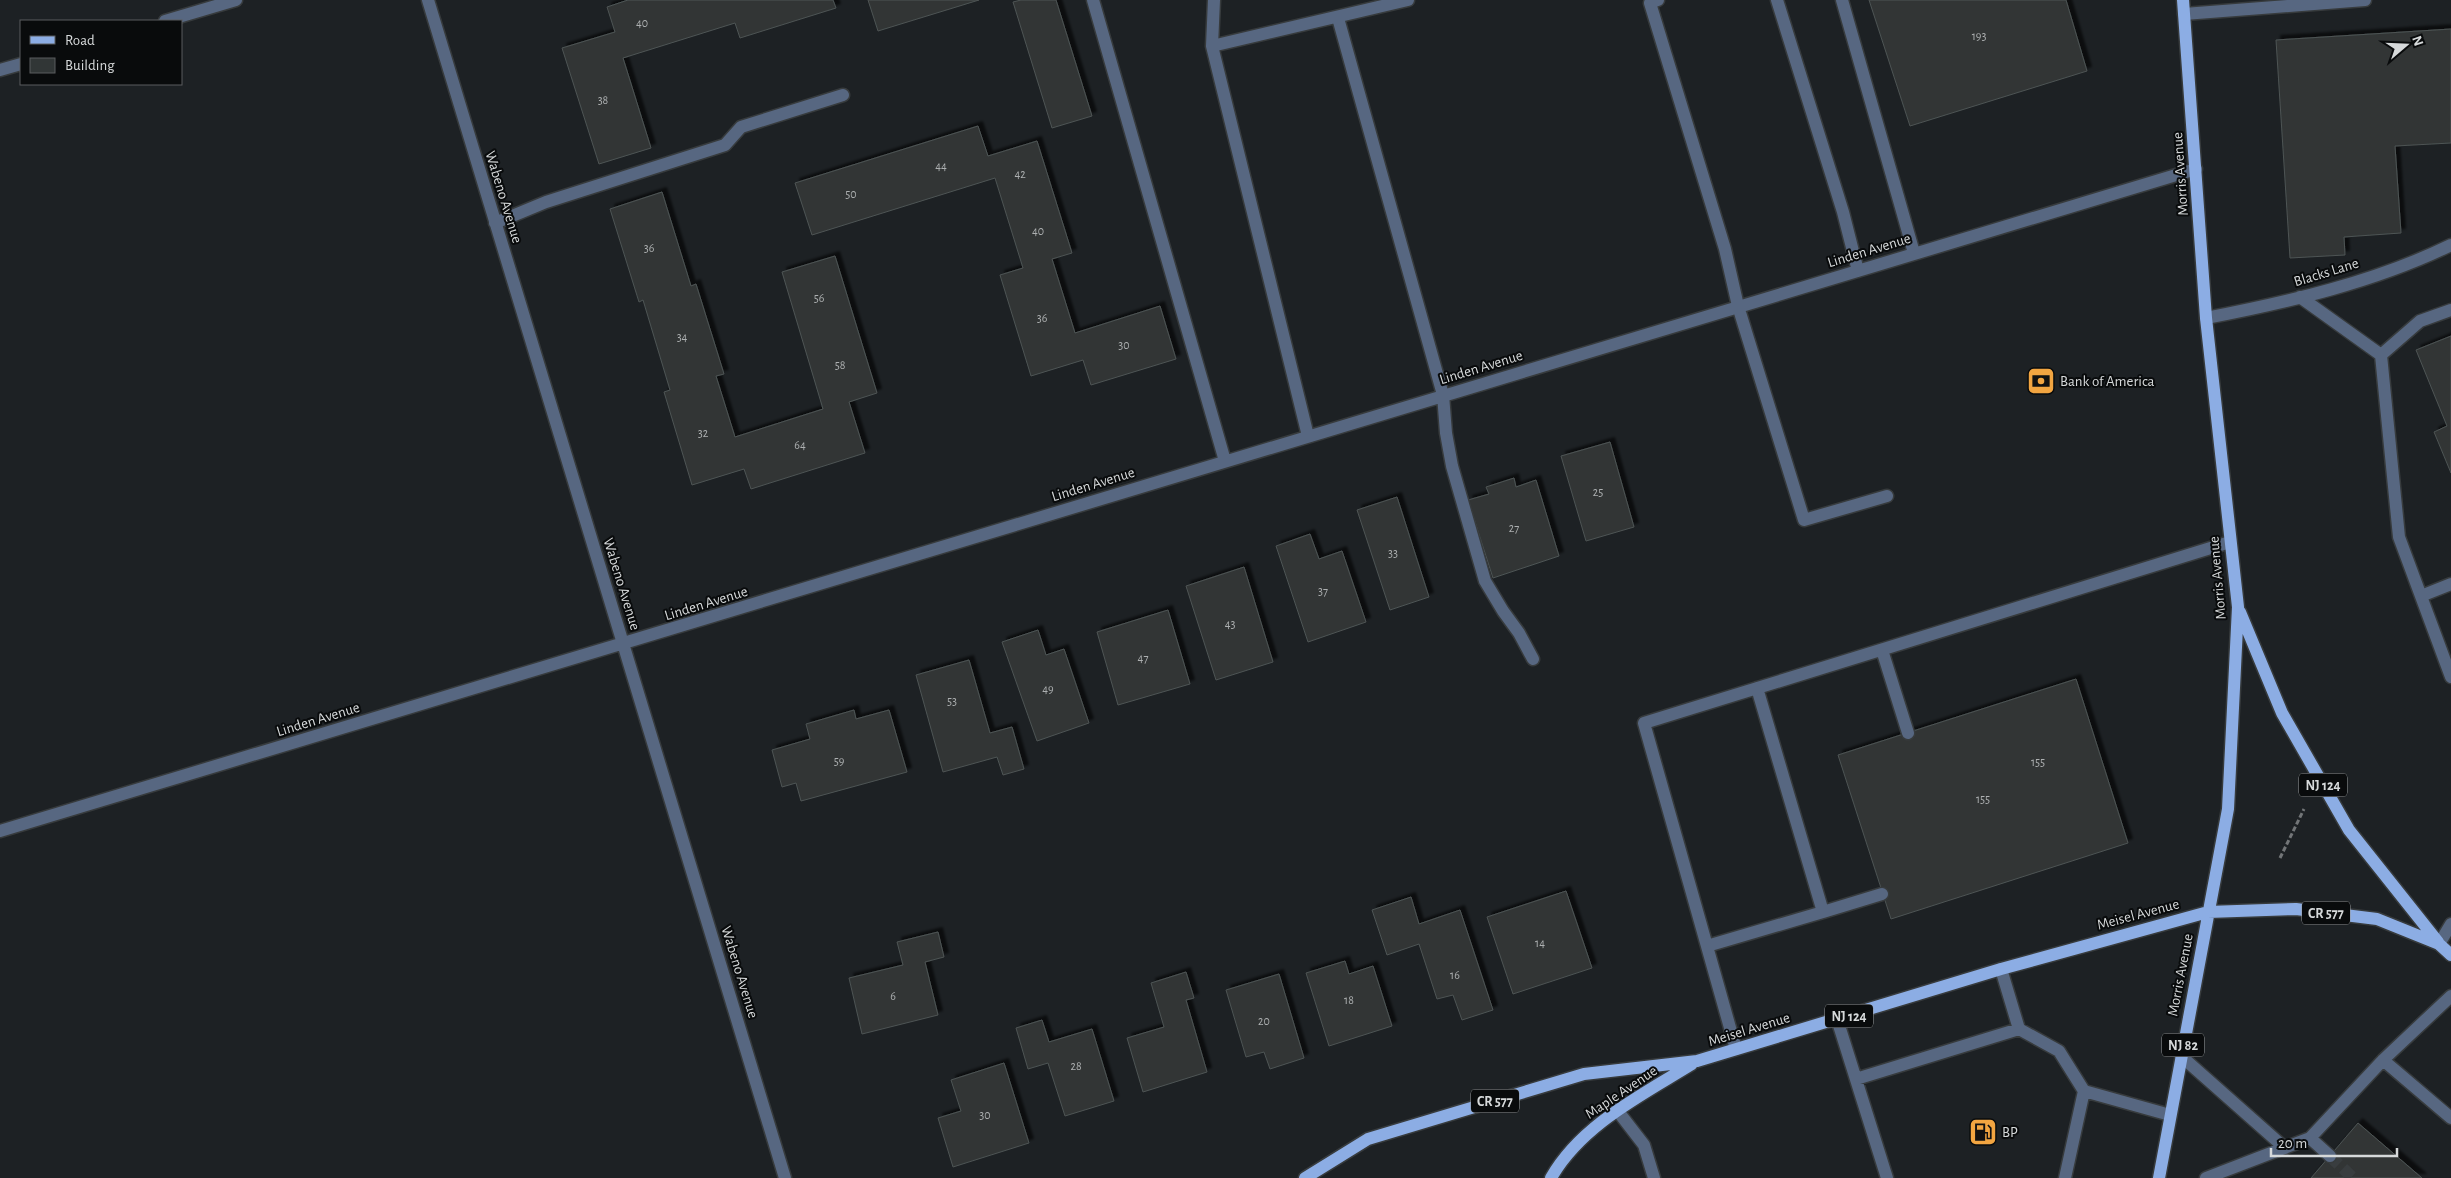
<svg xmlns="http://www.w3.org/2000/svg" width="2451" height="1178" font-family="'Alegreya Sans',sans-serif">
  <defs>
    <filter id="shadow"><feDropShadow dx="4.5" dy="-4.5" stdDeviation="1" flood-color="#0009"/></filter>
  </defs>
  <rect width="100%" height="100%" fill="#1d2124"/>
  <path fill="#313636" stroke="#4e5454" filter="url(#shadow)" d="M628 0H833L836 8 740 38 735 23 623 58 651 148 599 164 562 48 615 32 607 7Z
    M868 0H979L878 31Z
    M1021 0H1056L1092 116 1052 128 1013 2Z
    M1869 0H2066L2087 71 1910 126Z
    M2451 29V143L2395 146 2401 233 2344 237 2345 255 2290 258 2276 40Z
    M978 126 988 156 1037 141 1072 253 1052 259 1075 333 1160 306 1176 359 1091 385 1083 360 1031 376 1000 275 1023 268 995 178 812 235 795 183Z
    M662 192 691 286 696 284 724 374 716 376 735 437 823 409 782 272 835 256 877 393 849 402 865 453 751 489 744 469 692 485 664 392 670 390 643 300 639 302 610 209Z
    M2451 336V473L2434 432 2447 426 2416 350Z
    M1610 442 1634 527 1586 541 1561 456Z
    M1514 478 1516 487 1536 480 1559 556 1493 578 1468 500 1489 494 1486 487Z
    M1397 497 1429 597 1390 610 1357 510Z
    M1310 534 1319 559 1342 551 1366 622 1308 642 1276 546Z
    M1244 567 1273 662 1216 680 1186 586Z
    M1168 610 1190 684 1118 705 1097 632Z
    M1038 630 1046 655 1064 649 1089 723 1037 741 1002 642Z
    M969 660 990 733 1012 727 1024 769 1003 775 997 757 943 772 916 675Z
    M2076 679 2128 843 1891 919 1838 755Z
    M854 710 856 719 889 710 907 772 801 801 796 783 782 787 772 750 810 739 806 724Z
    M1566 891 1592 968 1513 994 1487 917Z
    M1411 897 1419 924 1460 910 1493 1010 1462 1020 1453 995 1437 999 1419 944 1387 955 1372 910Z
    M938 932 944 957 925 962 938 1015 862 1034 849 978 903 965 897 942Z
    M1345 961 1349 974 1373 966 1392 1026 1329 1046 1306 973Z
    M1186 972 1194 998 1186 1000 1207 1072 1143 1092 1127 1038 1164 1027 1151 983Z
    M1279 974 1304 1058 1270 1069 1264 1052 1246 1057 1226 990Z
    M1042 1020 1049 1042 1092 1029 1114 1101 1065 1116 1048 1063 1028 1069 1016 1028Z
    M1004 1063 1029 1143 953 1167 938 1118 961 1111 951 1080Z
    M2358 1123 2422 1178H2311Z"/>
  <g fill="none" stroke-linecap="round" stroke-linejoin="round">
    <path stroke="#393d3f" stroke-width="12" stroke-dasharray="12 6" stroke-linecap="butt" d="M2330 1156 2353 1178"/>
    <g stroke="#373b3d" stroke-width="15">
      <path id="minor" d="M428 0 785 1178
        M1093 0 1225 461
        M1214 0 1212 46 1308 436
        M1658 0 1650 3 1725 249 1738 306 1804 520 1887 496
        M1777 0 1843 212 1858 271
        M1842 0 1914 253
        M2184 14 2365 0
        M1338 18 1443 395 1446 433 1452 466 1485 581 1503 611 1519 633 1533 659
        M165 21 236 0
        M1212 46 1408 0
        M0 70 21 64
        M495 223 546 202 725 145 741 127 843 95
        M2300 297 2381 355 2399 537 2451 677
        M2206 318C2289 302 2375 282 2451 245
        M2381 355 2420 321 2451 310
        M2421 596 2451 584
        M1882 650 1908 733
        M0 831 2196 169
        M1823 912 1882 894
        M2439 944 2451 924
        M1707 946 1823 912 1757 688
        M2001 969 2019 1029
        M1837 1019 1887 1178
        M1736 1049 1644 723 2230 542
        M2181 1056 2285 1148
        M2383 1060 2451 1118
        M1856 1079 2019 1029 2059 1051 2084 1091 2170 1115
        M1617 1110 1644 1145 1654 1178
        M2310 1138 2330 1156
        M2065 1178 2084 1091
        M2206 1178 2310 1138 2383 1060 2451 996"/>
    </g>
    <g stroke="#373b3d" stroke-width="15">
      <path id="major" d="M2240 612 2282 713 2349 830 2438 942
        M1305 1178 1368 1139 1584 1074 1697 1061 2001 969 2208 912 2296 909 2377 919 2439 944 2451 955
        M1551 1178C1581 1125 1642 1095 1692 1064
        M2159 1178 2228 809 2238 607 2206 318 2183 0"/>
    </g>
    <path stroke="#727577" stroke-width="3" stroke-dasharray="5 2.5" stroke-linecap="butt" d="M2280 858 2304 809"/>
    <use href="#minor" stroke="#576781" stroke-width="12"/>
    <use href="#major" stroke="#8cade4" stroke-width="12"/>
  </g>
  <defs>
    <g id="bank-square" transform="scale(1.4375)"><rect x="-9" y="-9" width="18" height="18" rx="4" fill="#f2a541" stroke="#090b0c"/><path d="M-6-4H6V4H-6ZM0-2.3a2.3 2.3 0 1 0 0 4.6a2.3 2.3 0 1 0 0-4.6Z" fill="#111"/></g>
    <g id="fuel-square" transform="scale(1.4375)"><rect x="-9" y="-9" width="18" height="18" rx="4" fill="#f2a541" stroke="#090b0c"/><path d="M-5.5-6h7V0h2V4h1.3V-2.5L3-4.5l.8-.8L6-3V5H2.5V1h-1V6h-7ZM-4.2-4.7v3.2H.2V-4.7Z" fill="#111"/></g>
  </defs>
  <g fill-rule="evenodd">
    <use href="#bank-square" x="2041" y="381"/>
    <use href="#fuel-square" x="1983" y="1132"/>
  </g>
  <g text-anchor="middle" stroke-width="4" stroke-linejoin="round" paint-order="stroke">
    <g font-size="12" fill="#adb0b1">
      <text x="642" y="27">40</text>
      <text x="1979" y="40">193</text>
      <text x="603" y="104">38</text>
      <text x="941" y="170">44</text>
      <text x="1020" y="178">42</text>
      <text x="851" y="198">50</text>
      <text x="1038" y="235">40</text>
      <text x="649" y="252">36</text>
      <text x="819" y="302">56</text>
      <text x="1042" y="322">36</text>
      <text x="682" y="341">34</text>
      <text x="1124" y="349">30</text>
      <text x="840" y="369">58</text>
      <text x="703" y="437">32</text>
      <text x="800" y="449">64</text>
      <text x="1598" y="496">25</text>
      <text x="1514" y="532">27</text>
      <text x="1393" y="557">33</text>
      <text x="1323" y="595">37</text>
      <text x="1230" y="628">43</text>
      <text x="1143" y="662">47</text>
      <text x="1048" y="693">49</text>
      <text x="952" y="705">53</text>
      <text x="839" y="765">59</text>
      <text x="2038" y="766">155</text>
      <text x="1983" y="803">155</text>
      <text x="1540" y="947">14</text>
      <text x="1455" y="979">16</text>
      <text x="893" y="1000">6</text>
      <text x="1349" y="1004">18</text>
      <text x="1264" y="1025">20</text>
      <text x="1076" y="1070">28</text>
      <text x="985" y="1119">30</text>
    </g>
    <g fill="#090b0c" stroke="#989b9c" stroke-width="1">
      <rect x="2299" y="773.5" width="48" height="23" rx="4"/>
      <rect x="2302" y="901.5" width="48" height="23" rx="4"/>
      <rect x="1825" y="1004.5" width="48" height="23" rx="4"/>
      <rect x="2162" y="1033.5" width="42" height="23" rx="4"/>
      <rect x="1471" y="1089.5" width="48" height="23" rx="4"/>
    </g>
    <g font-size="14" font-weight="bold" fill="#d6d9da">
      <text x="2323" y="790">NJ 124</text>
      <text x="2326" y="918">CR 577</text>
      <text x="1849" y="1021">NJ 124</text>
      <text x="2183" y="1050">NJ 82</text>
      <text x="1495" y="1106">CR 577</text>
    </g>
    <g font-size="15" fill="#d6d9da" stroke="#090b0c">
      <text transform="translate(2180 174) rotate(-94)" y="5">Morris Avenue</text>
      <text transform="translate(504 197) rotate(73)" y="5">Wabeno Avenue</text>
      <text transform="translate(1869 250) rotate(-17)" y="5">Linden Avenue</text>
      <text transform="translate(2326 272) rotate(-17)" y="5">Blacks Lane</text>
      <text transform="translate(1481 367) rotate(-17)" y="5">Linden Avenue</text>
      <text transform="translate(1093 484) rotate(-17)" y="5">Linden Avenue</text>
      <text transform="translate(2217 578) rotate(-95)" y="5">Morris Avenue</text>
      <text transform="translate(622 584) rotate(73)" y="5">Wabeno Avenue</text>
      <text transform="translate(706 603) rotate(-17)" y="5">Linden Avenue</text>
      <text transform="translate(318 719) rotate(-17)" y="5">Linden Avenue</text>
      <text transform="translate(2138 914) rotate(-15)" y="5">Meisel Avenue</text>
      <text transform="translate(740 972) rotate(73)" y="5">Wabeno Avenue</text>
      <text transform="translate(2180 975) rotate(-79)" y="5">Morris Avenue</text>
      <text transform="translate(1749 1029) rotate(-17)" y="5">Meisel Avenue</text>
      <text transform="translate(1621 1092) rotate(-34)" y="5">Maple Avenue</text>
    </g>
    <g font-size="15" fill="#d6d9da" stroke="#090b0c" text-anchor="start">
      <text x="2060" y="386">Bank of America</text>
      <text x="2002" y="1137">BP</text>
    </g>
  </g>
  <rect x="20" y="20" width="162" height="65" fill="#090b0c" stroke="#5b5d5e"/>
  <rect x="30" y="36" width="25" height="8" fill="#8cade4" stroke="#5b5d5e"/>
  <text x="65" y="45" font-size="15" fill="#d6d9da">Road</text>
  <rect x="30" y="58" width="25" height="15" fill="#313636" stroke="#5b5d5e"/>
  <text x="65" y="70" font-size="15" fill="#d6d9da">Building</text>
  <g transform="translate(2406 45) rotate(71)" stroke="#090b0c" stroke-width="4" paint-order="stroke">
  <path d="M0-4L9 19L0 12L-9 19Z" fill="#d6d9da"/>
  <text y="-8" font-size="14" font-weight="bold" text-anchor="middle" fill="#d6d9da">N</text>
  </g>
  <path d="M2271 1148v8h126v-8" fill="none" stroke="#d6d9da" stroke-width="2.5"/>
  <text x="2278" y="1148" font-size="15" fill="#d6d9da" stroke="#090b0c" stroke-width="4" paint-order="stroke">20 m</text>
</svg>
